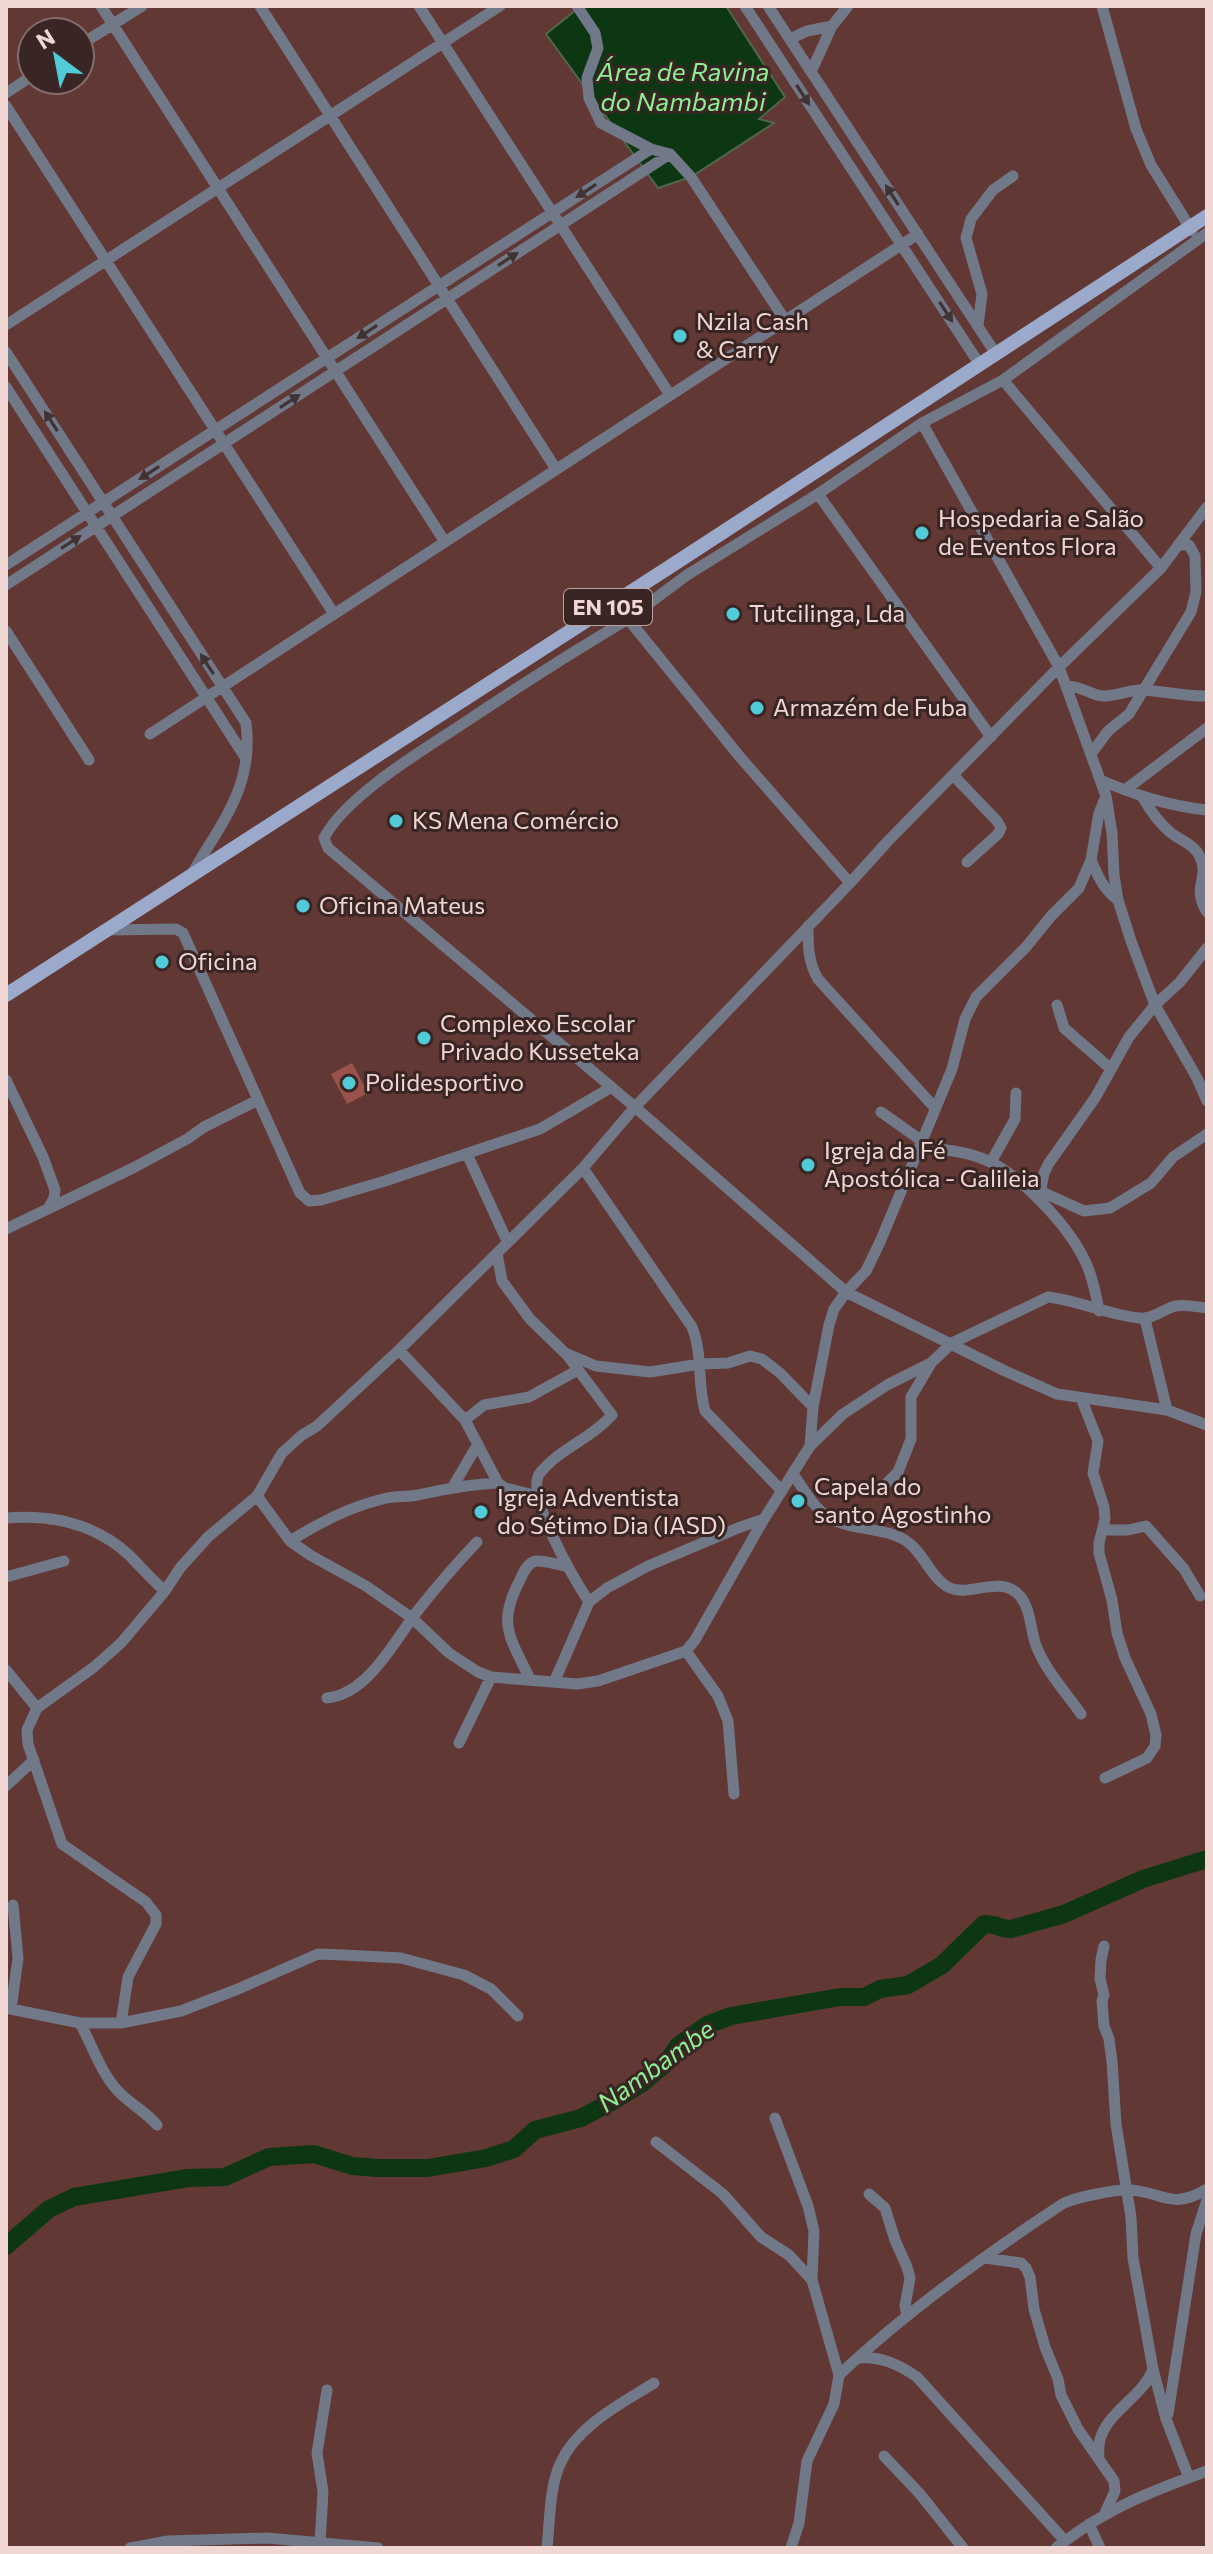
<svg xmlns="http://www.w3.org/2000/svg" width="1213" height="2554" font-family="Commissioner,sans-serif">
  <rect width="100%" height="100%" fill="#623835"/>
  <path fill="#99524c" d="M352 1063 368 1093 347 1104 331 1074Z"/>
  <path fill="#0d3612" stroke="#51664c" stroke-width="2" d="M581 6H726L785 97 759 119 774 123 691 177 658 188 546 34Z"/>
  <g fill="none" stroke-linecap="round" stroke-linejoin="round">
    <path stroke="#0d3612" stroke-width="18" d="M6 2246 49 2209 74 2197 188 2178 225 2177 269 2157 314 2154 352 2166 377 2168H428L486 2158 514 2149 535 2130 581 2118 613 2101 642 2083 667 2062 678 2046 707 2025 731 2016 840 1997H864L880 1989 908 1985 942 1965 984 1924C996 1924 1002 1929 1011 1929L1064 1914 1143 1879 1207 1859"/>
    <path stroke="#717989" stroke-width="11" d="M101 6 445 542
      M260 6 556 469
      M419 6 670 395
      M577 6 595 33 598 48 587 78 589 98 601 123 651 149 670 154 691 177 785 320
      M745 6 980 365
      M768 6 996 354
      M1102 6 1136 129 1151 165 1192 231
      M790 39 807 31 832 26
      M80 45 142 6
      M811 72 832 26 848 6
      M6 93 32 76
      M6 106 334 614
      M6 325 500 6
      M978 325 982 294 966 238 971 219 993 190 1013 176
      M6 352 246 723C254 788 221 822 192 874
      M1003 380 1161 568
      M6 387 245 757
      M922 423 1059 667 1106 796 1112 833 1114 875 1118 900 1131 941 1155 1005 1197 1078 1207 1101
      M818 494 991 737
      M6 565 651 149
      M6 585 670 154
      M628 619 687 575 818 494 922 423 1003 380 1207 233
      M6 631 89 760
      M1066 686C1083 686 1090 695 1102 696 1113 697 1126 691 1139 690 1161 690 1184 697 1207 696
      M150 734 918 234
      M1091 754 1108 731 1129 714 1191 612 1196 592 1195 556 1189 545H1178
      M953 775 997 821 1001 828 998 834 967 862
      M1100 780C1136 795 1168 806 1207 810
      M1125 790 1207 728
      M1143 798C1150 810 1159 823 1171 833 1180 840 1195 845 1200 857 1210 877 1191 888 1207 912
      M1091 860C1098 876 1103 889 1118 900
      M850 883 740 757 628 619C571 653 516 688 461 725 421 751 345 797 324 838L328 848 635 1107 846 1292 1005 1371 1057 1394 1167 1410 1207 1425
      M808 926C808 945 808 962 818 979L935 1108
      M107 930 176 929 183 933 300 1193 309 1201 321 1200 385 1181 540 1129 610 1088
      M1057 1005 1064 1028 1111 1069
      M6 1080 43 1157 55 1190 54 1198 48 1209
      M881 1112 922 1141
      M920 1147C940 1149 962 1151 981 1158 1019 1172 1069 1226 1086 1263 1093 1278 1096 1294 1099 1311
      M467 1154 507 1241
      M991 1162 1015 1119 1016 1093
      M583 1168 692 1327C703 1354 697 1383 705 1411L782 1491
      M1040 1191 1084 1211 1110 1208 1151 1183 1173 1157 1207 1134
      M1039 1198 1044 1173 1049 1163 1095 1098 1129 1037 1155 1005 1180 982 1207 948
      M6 1229 133 1168 187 1139 204 1127 258 1100
      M497 1253 502 1281 530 1319 565 1353 596 1366 650 1372 700 1364 728 1363 750 1356 762 1359 780 1373 813 1407
      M1145 1319 1167 1410
      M399 1350 465 1420 498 1483 505 1488 538 1496
      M567 1355 612 1415C592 1438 559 1449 540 1473 523 1493 576 1582 589 1602
      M1081 1398 1098 1441 1093 1473 1104 1507 1105 1519 1099 1543V1553L1112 1600 1117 1633 1125 1658 1151 1714 1156 1735 1155 1746 1147 1758 1105 1778
      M465 1420 484 1405 529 1397 578 1370
      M810 1446 843 1414 887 1385 931 1363 952 1343 1048 1297C1077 1300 1109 1315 1140 1318 1152 1320 1164 1309 1175 1306 1186 1304 1197 1307 1207 1308
      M793 1474C803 1488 813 1507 828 1517 852 1532 887 1526 909 1543 924 1554 932 1580 950 1588 972 1597 1000 1574 1020 1596 1032 1611 1030 1632 1037 1648 1047 1672 1067 1694 1081 1714
      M886 1484 898 1472 911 1439V1397L930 1365
      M452 1488 478 1444
      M257 1496 290 1541 310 1555 366 1586 412 1618 449 1653 478 1672 491 1677 577 1684 598 1681 686 1651 695 1640 764 1519 810 1446 813 1407 829 1325 834 1309 846 1292 866 1271 880 1242 952 1069 965 1019 976 997 1026 947 1052 915 1079 888 1091 860 1099 813 1106 796
      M6 1518C52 1514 94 1523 129 1555 141 1567 152 1580 165 1591
      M1103 1530H1128L1146 1526 1184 1569 1200 1596
      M290 1541C321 1522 351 1506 387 1498 397 1496 407 1497 418 1495 445 1489 470 1484 498 1483
      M6 1577 64 1561
      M686 1651 718 1696 728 1721 734 1794
      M6 1670 37 1708
      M530 1679C511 1639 496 1624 520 1580 523 1573 528 1562 536 1561 544 1560 558 1565 566 1566
      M555 1680 589 1602 607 1588 648 1566 738 1528 764 1519
      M327 1698C369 1694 396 1638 419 1609 438 1585 457 1563 477 1542
      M459 1743 491 1677
      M6 1786 34 1760
      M1104 1946 1101 1960 1100 1979 1104 1995 1102 2001 1104 2026 1109 2039 1112 2061 1116 2124 1131 2217 1133 2258 1153 2369 1166 2419 1189 2478
      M6 2008 80 2023H121L181 2011 238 1989 318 1954 343 1955 401 1958 464 1975 491 1989 518 2016
      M11 2009 18 1958 13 1905
      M80 2023C92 2045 101 2073 118 2091 130 2104 145 2111 157 2125
      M121 2023 128 1977 156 1924V1915L146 1902 62 1844 28 1744 27 1730 37 1708 94 1667 121 1643 165 1591 180 1568 208 1537 257 1496 282 1453 302 1435 317 1426 399 1350 583 1168 635 1107 850 883 888 841 1059 667 1161 568 1207 507
      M775 2118 808 2206 814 2231 812 2280 839 2375 834 2404 807 2461 799 2523 791 2548
      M656 2142 723 2194 761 2237 789 2255 812 2280
      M869 2194 885 2208 895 2240 907 2267 910 2278 905 2306 907 2316
      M985 2258 1021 2263 1026 2268 1030 2277 1034 2309 1045 2347 1058 2379 1061 2395 1078 2429 1114 2481 1115 2491 1105 2513
      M858 2358C881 2356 898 2364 917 2377L1065 2541
      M839 2375C907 2311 986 2254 1064 2203 1078 2197 1112 2190 1127 2190 1161 2190 1170 2212 1207 2189
      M1168 2414 1196 2234 1207 2200
      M884 2456 920 2494 963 2548
      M1099 2456C1094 2416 1141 2402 1153 2369
      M1089 2524 1100 2548
      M320 2544 323 2492 317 2453 327 2390
      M130 2548 168 2541 267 2538 378 2548
      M547 2548C550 2521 549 2487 561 2462 578 2425 621 2404 654 2383
      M1056 2548C1105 2509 1149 2492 1207 2471"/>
    <path stroke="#9baacb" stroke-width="14" d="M6 995 671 566 1207 216"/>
  </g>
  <defs><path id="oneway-solid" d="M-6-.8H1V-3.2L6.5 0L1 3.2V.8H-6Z" transform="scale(2)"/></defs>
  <g fill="#413233">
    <use href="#oneway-solid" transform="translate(803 95) rotate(57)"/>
    <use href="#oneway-solid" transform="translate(586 191) rotate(147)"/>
    <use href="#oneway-solid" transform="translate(892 195) rotate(-123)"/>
    <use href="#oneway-solid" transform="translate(508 259) rotate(-33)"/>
    <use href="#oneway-solid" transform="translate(946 312) rotate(57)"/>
    <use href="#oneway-solid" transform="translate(367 332) rotate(147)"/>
    <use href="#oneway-solid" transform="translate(290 401) rotate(-33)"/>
    <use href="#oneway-solid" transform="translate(51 421) rotate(-123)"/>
    <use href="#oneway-solid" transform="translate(149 473) rotate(147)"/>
    <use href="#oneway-solid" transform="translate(71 542) rotate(-33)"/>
    <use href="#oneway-solid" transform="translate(207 664) rotate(-123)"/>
  </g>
  <g fill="#52cbd9" stroke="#392624" stroke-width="3">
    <circle cx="680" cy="336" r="8"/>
    <circle cx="922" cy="533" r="8"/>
    <circle cx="733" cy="614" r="8"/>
    <circle cx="757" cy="708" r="8"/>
    <circle cx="396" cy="821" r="8"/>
    <circle cx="303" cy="906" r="8"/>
    <circle cx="162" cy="962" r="8"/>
    <circle cx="424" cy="1038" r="8"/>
    <circle cx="349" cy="1083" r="8"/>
    <circle cx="808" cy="1165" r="8"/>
    <circle cx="798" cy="1501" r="8"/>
    <circle cx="481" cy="1512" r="8"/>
  </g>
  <g text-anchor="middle" stroke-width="6" stroke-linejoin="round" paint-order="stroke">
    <rect fill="#392624" stroke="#baa29f" stroke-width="2" x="564" y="589" width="88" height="36" rx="6"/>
    <g font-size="22" font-weight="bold" fill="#f1d7d4">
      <text x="608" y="615">EN 105</text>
    </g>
    <g font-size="24" fill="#f1d7d4" stroke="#392624" text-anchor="start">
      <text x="696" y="330">Nzila Cash<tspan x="696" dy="28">&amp; Carry</tspan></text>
      <text x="938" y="527">Hospedaria e Salão<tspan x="938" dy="28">de Eventos Flora</tspan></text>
      <text x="749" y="622">Tutcilinga, Lda</text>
      <text x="773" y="716">Armazém de Fuba</text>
      <text x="412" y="829">KS Mena Comércio</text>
      <text x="319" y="914">Oficina Mateus</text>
      <text x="178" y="970">Oficina</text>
      <text x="440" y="1032">Complexo Escolar<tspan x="440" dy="28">Privado Kusseteka</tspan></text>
      <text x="365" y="1091">Polidesportivo</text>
      <text x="824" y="1159">Igreja da Fé<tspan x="824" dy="28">Apostólica - Galileia</tspan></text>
      <text x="814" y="1495">Capela do<tspan x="814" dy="28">santo Agostinho</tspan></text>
      <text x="497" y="1506">Igreja Adventista<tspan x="497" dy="28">do Sétimo Dia (IASD)</tspan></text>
    </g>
    <g font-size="26" font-style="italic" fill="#8def93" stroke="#392624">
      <text x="683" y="81">Área de Ravina<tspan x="683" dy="30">do Nambambi</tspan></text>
      <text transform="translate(656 2066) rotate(-36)" y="9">Nambambe</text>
    </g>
  </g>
  <rect width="1213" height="2554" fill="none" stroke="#f1d7d4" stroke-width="16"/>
  <g transform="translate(56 56) rotate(328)"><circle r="38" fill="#392624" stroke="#836d6a" stroke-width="2"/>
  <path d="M0-6L14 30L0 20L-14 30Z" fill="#52cbd9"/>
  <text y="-12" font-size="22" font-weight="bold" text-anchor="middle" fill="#f1d7d4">N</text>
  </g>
</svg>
